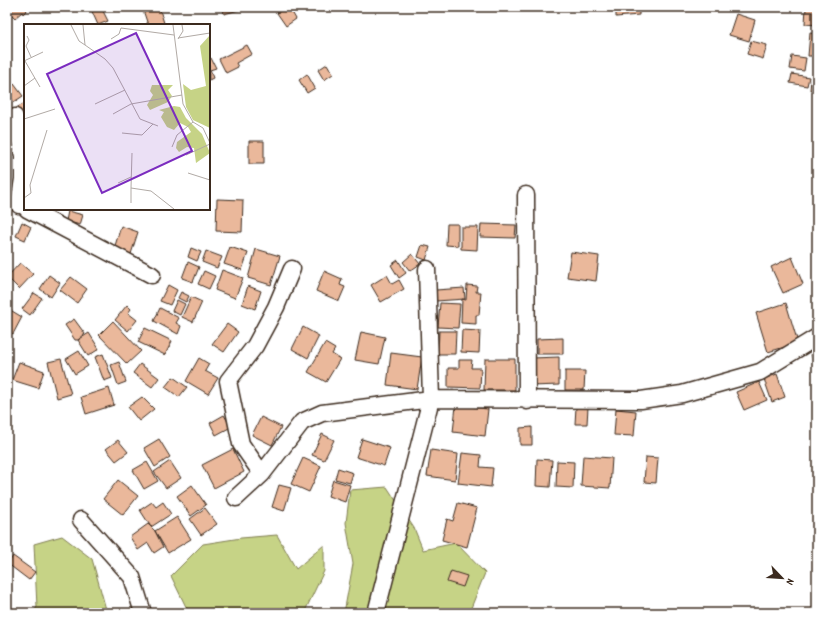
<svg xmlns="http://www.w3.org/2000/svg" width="824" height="620" font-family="Dekko,sans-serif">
  <rect width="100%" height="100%" fill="#fff"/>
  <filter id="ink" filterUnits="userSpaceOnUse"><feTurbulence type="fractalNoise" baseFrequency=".025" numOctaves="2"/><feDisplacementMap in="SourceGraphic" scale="8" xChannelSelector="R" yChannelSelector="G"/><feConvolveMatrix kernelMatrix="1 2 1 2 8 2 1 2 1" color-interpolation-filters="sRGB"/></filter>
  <g filter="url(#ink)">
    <path fill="#c6d386" stroke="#807e52" d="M387 487 414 528 423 550 456 543 485 573 469 613H344L353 564 346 523 350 490Z
      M277 535 296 569 324 545V571L306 609V613H189L171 576 203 544 241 538Z
      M62 536 92 559 107 613H33L37 607 34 544Z"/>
    <path fill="#eab89b" stroke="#3b2a1e" d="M7 7H30L23 14 22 12 15 18 7 10Z
      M90 7H101L108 21 98 25Z
      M142 7H159L164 23 159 25H148Z
      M222 7H238L239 10 224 14Z
      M286 7H289L296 19 286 26 277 13Z
      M616 7H639V15L616 17Z
      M806 7H817V25L805 24Z
      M736 14 755 20 749 41 729 35Z
      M810 33 817 34V56H808Z
      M751 41 767 45 763 59 747 54Z
      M247 45 252 54 236 63 238 67 226 73 219 59Z
      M792 56 806 58 804 71 790 69Z
      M211 58 216 68 210 70 213 78 209 80V59Z
      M327 64 333 74 324 80 318 70Z
      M307 74 315 88 307 93 299 80Z
      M792 74 809 77 807 86 790 83Z
      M811 79 817 80V90H810Z
      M14 84 23 96 14 102 7 92V88Z
      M25 103V124L16 108Z
      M249 141H264V164H249Z
      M217 199 243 200 242 232 216 231Z
      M68 211 83 215 80 225 66 221Z
      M22 222 31 227 25 240 16 236Z
      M447 224H458V246L446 245Z
      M481 224 516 225 515 238 480 237Z
      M121 226 138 232 131 254 114 249Z
      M461 227H478L477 250 461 249Z
      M422 245 430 247 426 260 418 257Z
      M230 247 248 253 242 270 224 264Z
      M191 248 201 252 197 261 188 257Z
      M256 249 280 256 271 285 248 278Z
      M206 251 222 257 217 268 202 262Z
      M571 252 599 256 596 281 567 277Z
      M412 254 420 264 410 271 403 262Z
      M792 257 803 284 783 293 771 267Z
      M398 260 406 273 399 278 391 265Z
      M188 262 199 267 193 282 182 278Z
      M20 263 33 274 19 289 7 277Z
      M222 270 243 278 235 298 215 290Z
      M204 271 215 276 209 289 198 284Z
      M324 271 342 279 340 285 345 287 339 301 316 291Z
      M49 275 60 283 51 297 40 289Z
      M387 275 392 284 399 280 404 289 381 302 371 285Z
      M71 277 87 289 77 303 60 290Z
      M168 285 177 290 170 305 160 301Z
      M467 285 477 286 476 292H481L479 315H476V324L461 323 462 299 466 300Z
      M248 286 261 291 255 309 242 304Z
      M464 288 465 299 436 301V290Z
      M181 292 189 296 186 302 178 298Z
      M34 293 42 298 30 315 22 309Z
      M191 297 202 302 193 322 182 317Z
      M177 300 185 304 180 315 172 311Z
      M440 303 460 304 458 328 438 327Z
      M786 303 798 343 768 352 756 313Z
      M127 305 131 309 128 313 137 320 128 331 115 320Z
      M7 308 22 317 13 334 7 330Z
      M160 308 179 318 176 323 181 326 178 334 154 321Z
      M74 319 85 334 78 340H75L65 325Z
      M113 321 141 351 127 364 99 335Z
      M227 324 238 332 224 352 212 344Z
      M303 327 319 336 308 358 292 349Z
      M145 328 172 341 165 355 138 342Z
      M462 330 480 331 479 353 461 352Z
      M439 331H456L455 354H438Z
      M361 332 385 337 379 364 355 360Z
      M89 333 99 349 88 356 78 340Z
      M563 338V354H537V339Z
      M325 343 335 349 332 354 340 359 326 382 308 372Z
      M79 351 88 366 75 374 66 359Z
      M817 352V374L811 354Z
      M391 353 422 357 417 389 387 385Z
      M103 354 112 378 104 381 95 357Z
      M559 357V385L532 386V358Z
      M199 358 209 364 205 371 218 378 208 394 186 381Z
      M61 359 71 394 57 398 48 362Z
      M485 359H515V390H484Z
      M459 360H472L471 368H481L480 388 448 387V368H459Z
      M19 362 44 371 38 388 12 380Z
      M119 362 126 382 118 385 111 365Z
      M140 364 159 378 152 387 133 373Z
      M565 371H585L584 390H565Z
      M777 374 785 397 772 402 764 379Z
      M173 377 187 387 179 397 165 387Z
      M759 382 767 400 744 410 736 392Z
      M109 388 114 405 86 414 81 397Z
      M142 397 154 409 139 421 128 407Z
      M456 406 488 409 485 436 453 432Z
      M576 407H588L587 424H575Z
      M616 409 636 411 634 436 614 435Z
      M224 415 231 427 216 435 210 423Z
      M261 417 281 427 272 445 252 435Z
      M532 427V445H520V428Z
      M322 434 334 440 324 460 312 455Z
      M159 439 170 457 155 467 144 448Z
      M362 439 390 448 384 466 356 457Z
      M118 440 128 452 116 461 106 449Z
      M233 449 244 472 214 488 202 465Z
      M431 450 458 454 455 480 427 476Z
      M462 453 481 455 480 467 493 468 491 487 458 483Z
      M583 456 612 458 610 488 581 486Z
      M646 457 658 458 656 483 644 482Z
      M303 458 321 466 309 492 291 484Z
      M537 459 552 460 550 487 536 486Z
      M170 461 181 478 166 488 154 472Z
      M557 461 574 462 573 488 556 487Z
      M147 462 158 481 144 489 133 470Z
      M338 468 353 473 350 483 335 479Z
      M118 480 138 496 123 515 103 499Z
      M333 480 350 485 345 502 328 496Z
      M192 485 206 505 191 516 177 496Z
      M279 485 291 488 284 511 272 507Z
      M152 502 156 507 163 502 171 514 151 527 140 510Z
      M458 503 477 508 467 547 442 540 447 519 453 521Z
      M205 508 217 524 201 535 190 519Z
      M177 517 191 539 168 553 155 531Z
      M148 524 155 531 163 547 154 553 148 543 138 550 130 537Z
      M13 556 35 572 29 580 8 564Z
      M451 571 467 576 463 587 447 582Z"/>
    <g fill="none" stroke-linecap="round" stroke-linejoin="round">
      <g stroke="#3b2a1e" stroke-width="19">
        <path id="minor" d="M15 117 23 156V179L19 205
          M526 195 527 401
          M27 209 152 275
          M262 474 241 444 228 381 255 346 276 307 292 269
          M236 498 262 474 302 422 322 413 431 399 641 400 682 394 760 372 817 337
          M81 520 132 577 143 613
          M376 613 431 399 427 269"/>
      </g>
      <use href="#minor" stroke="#fff" stroke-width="16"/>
    </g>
  </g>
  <g transform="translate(24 24)">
    <rect width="186" height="186" fill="#fff"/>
    <path d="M186 11V104L169 96 162 83 159 60 167 66 182 62 176 22ZM128 61H149L144 66 148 72 144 78 126 86 123 81 129 71 126 67ZM150 82 156 83 162 94 178 110 186 129 172 139 170 124 163 123 155 128 152 124 153 118 167 108 164 103 156 99 150 106 143 103 137 93 140 88 135 86Z" fill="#c6d386"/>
    <path fill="none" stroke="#b1aaa5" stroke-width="1" d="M47 1 55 17 61 21M59 1 61 21 81 35 89 44 116 95 134 102M149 1 159 80 169 98 179 104 186 119M3 12 5 16 2 22 7 33M154 14 186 9M87 15 95 10 97 4 150 11M154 15 159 7 158 1M0 37 19 28M1 37 16 63M0 62 11 54M71 80 101 66M89 90 107 80 158 71M0 95 31 85M98 109 118 111 129 100M148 123 153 111 169 98M108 129 107 164 127 167 150 185M162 131 186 120M164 149 186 156M94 159 107 153M0 174 7 169 6 161 23 106M107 179V164"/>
    <path fill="#7b2cbf" fill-opacity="0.15" stroke="#7b2cbf" stroke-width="2" d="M112 9 168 127 78 169 23 50Z"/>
    <rect width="186" height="186" fill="none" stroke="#3b2a1e" stroke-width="2"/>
  </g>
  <rect width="824" height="620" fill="none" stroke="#fff" stroke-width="24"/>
  <rect x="12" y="12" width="800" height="596" fill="none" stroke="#3b2a1e" stroke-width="1.5" filter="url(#ink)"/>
  <g transform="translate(782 578) rotate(115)" stroke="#ffffff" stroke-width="3" paint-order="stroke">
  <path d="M0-3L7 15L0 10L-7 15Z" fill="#3b2a1e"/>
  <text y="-6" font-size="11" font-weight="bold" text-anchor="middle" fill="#3b2a1e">N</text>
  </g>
</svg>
